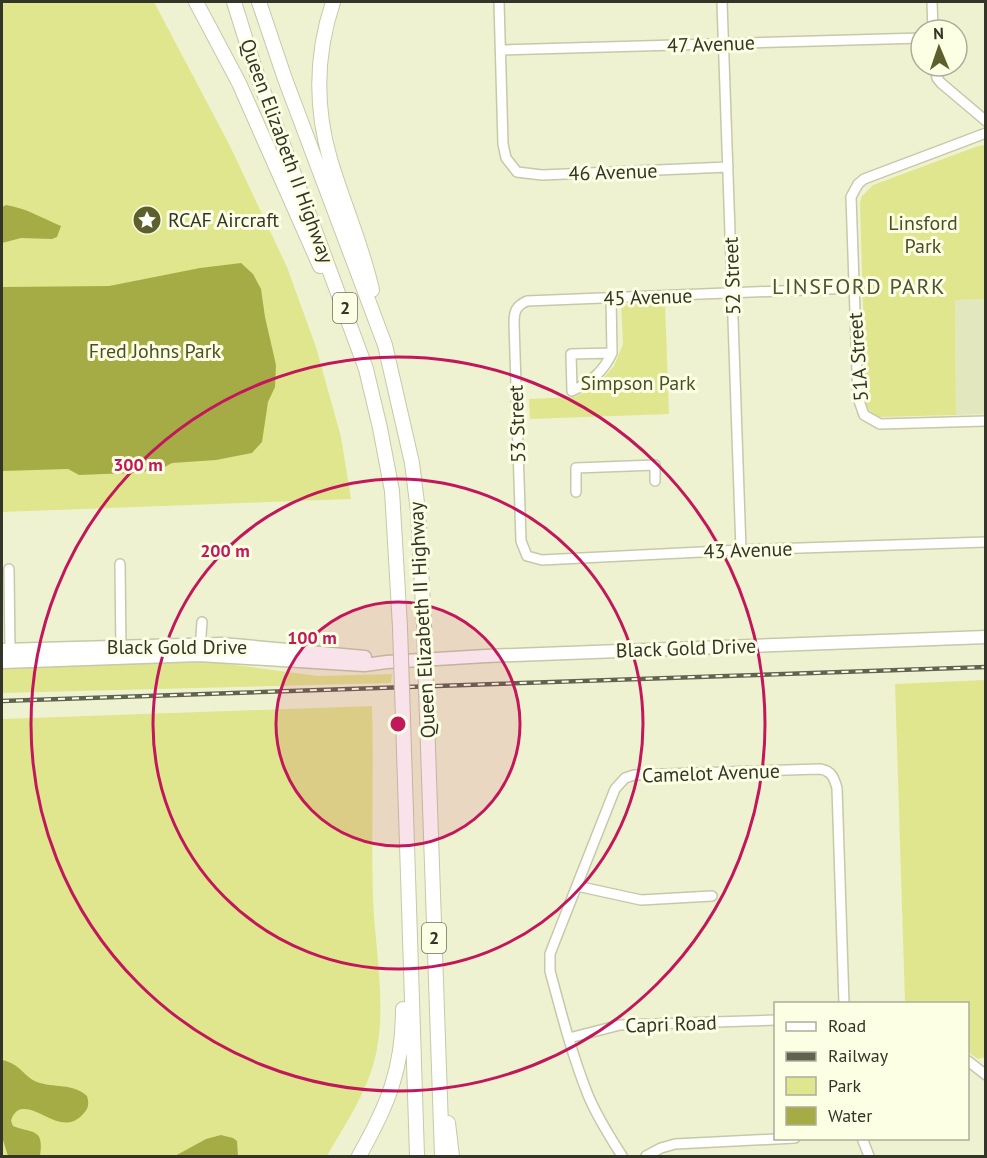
<svg xmlns="http://www.w3.org/2000/svg" width="987" height="1158" font-family="'PT Sans',sans-serif">
  <rect width="100%" height="100%" fill="#eff2d1"/>
  <path fill="#e3e7be" d="M985 299V414L956 415 955 300Z"/>
  <path fill="#e0e68d" d="M2 2H154L230 146 287 267 316 347 341 437 351 499 2 512Z
    M985 145V299L955 300 956 415 879 417 873 415 866 406 860 203 862 196 873 185 978 146Z
    M665 303 669 414 530 419 529 399 575 397 596 386 614 366 623 344 621 304Z
    M198 660 318 676 392 674 391 683 2 693V669Z
    M985 680 986 1057 978 1059 968 1052V1004L905 1003 895 684Z
    M372 706C374 770 371 834 373 898 375 950 388 1012 374 1062 365 1096 344 1126 327 1156H2V719Z"/>
  <path fill="#a6ac45" d="M6 205C26 208 42 218 61 226L57 237 52 239 21 238 2 243V207Z
    M241 263 253 274 261 289 265 317 276 365 275 387 268 402 262 442 252 453 216 460 172 463 159 470 130 473 79 475 68 469 2 471V287L109 286 200 268Z
    M2 1060C21 1064 24 1077 37 1082 53 1088 74 1083 87 1096 89 1102 89 1108 84 1113 64 1137 42 1108 23 1109 16 1109 12 1116 11 1121L13 1126C34 1134 44 1128 40 1156H8L2 1137Z
    M221 1135 233 1138 237 1141 238 1156H175L206 1139Z"/>
  <g fill="none" stroke-linecap="round" stroke-linejoin="round">
    <g stroke="#c6c9a9" stroke-width="12">
      <path id="minor" d="M499 2 503 144 506 158 517 172 542 175 728 167
        M722 2 741 550
        M932 2 933 30
        M501 50 921 38
        M935 66 937 78 941 83 986 121
        M986 133 864 179 858 184 851 197 858 398 864 415 880 424 986 421
        M854 288 527 301C516 306 514 311 514 323L521 541 527 556 542 560 741 550 986 542
        M611 298 612 353
        M612 353C603 372 591 382 572 391L571 354Z
        M576 492V468L655 465V481
        M120 564 121 652
        M9 569 10 656
        M200 649 202 622
        M577 886 641 900 712 896
        M569 1038 620 1025 776 1020
        M968 1061 986 1075
        M862 1138 869 1156
        M622 1156C610 1137 597 1117 588 1095 572 1055 561 1012 550 971V954L553 946 615 789 625 778 634 775 820 769C832 771 834 778 837 788L844 1004
        M646 1156 661 1148 675 1144 795 1138"/>
    </g>
    <g stroke="#c6c9a9" stroke-width="15">
      <path id="major" d="M2 650 222 644 365 657
        M2 662 199 655 364 665 387 662 486 656 986 637"/>
    </g>
    <g stroke="#c6c9a9" stroke-width="16">
      <path id="highway" d="M196 2 239 83 320 266
        M234 2 254 66 366 369 380 428 392 491 400 627
        M259 2 285 79 385 345 412 463 418 511 424 625
        M333 2C316 53 315 107 330 159 343 203 362 245 372 290
        M427 719 442 1156
        M403 720 417 1156
        M448 1123 452 1156
        M359 1156C388 1105 403 1069 403 1009"/>
    </g>
    <use href="#minor" stroke="#fff" stroke-width="9"/>
    <use href="#major" stroke="#fff" stroke-width="12"/>
    <use href="#highway" stroke="#fff" stroke-width="14"/>
    <g stroke="#616351" stroke-width="4.5">
      <path id="rail" d="M2 701 986 667"/>
    </g>
    <use href="#rail" stroke="#fcffe4" stroke-width="2" stroke-dasharray="7" stroke-linecap="butt"/>
    <g stroke="#c6c9a9" stroke-width="16" stroke-linecap="butt">
      <path id="highway-bridge" d="M424 625 427 719
        M400 627 403 720"/>
    </g>
    <use href="#highway-bridge" stroke="#fff" stroke-width="14"/>
  </g>
  <circle cx="398" cy="724" r="122" fill="#c2185b" fill-opacity=".12"/>
  <g fill="none" stroke="#c2185b" stroke-width="3">
    <circle cx="398" cy="724" r="122"/>
    <circle cx="398" cy="724" r="245"/>
    <circle cx="398" cy="724" r="367"/>
  </g>
  <defs>
    <g id="sight-disc" transform="scale(1.5)"><circle r="9.5" fill="#5d602d" stroke="#fcffe4"/><path d="M0-6L1.8-2.2L6-1.7L2.9 1.2L3.7 5.4L0 3.3L-3.7 5.4L-2.9 1.2L-6-1.7L-1.8-2.2Z" fill="#fff"/></g>
  </defs>
  <g fill-rule="evenodd">
    <use href="#sight-disc" x="147" y="220"/>
  </g>
  <g text-anchor="middle" stroke-width="6" stroke-linejoin="round" paint-order="stroke">
    <g fill="#fcffe4" stroke="#6f7260" stroke-width="1.5">
      <rect x="333" y="293" width="24" height="30" rx="4.5"/>
      <rect x="422" y="923" width="24" height="30" rx="4.5"/>
    </g>
    <g font-size="18" font-weight="bold" fill="#333528">
      <text x="345" y="314">2</text>
      <text x="434" y="944">2</text>
    </g>
    <g font-size="20" fill="#333528" stroke="#fcffe4">
      <text transform="translate(711 44) rotate(-2)" y="7">47 Avenue</text>
      <text transform="translate(287 151) rotate(70)" y="7">Queen Elizabeth II Highway</text>
      <text transform="translate(613 172) rotate(-2)" y="7">46 Avenue</text>
      <text transform="translate(732 276) rotate(-92)" y="7">52 Street</text>
      <text transform="translate(648 297) rotate(-2)" y="7">45 Avenue</text>
      <text transform="translate(858 357) rotate(-94)" y="7">51A Street</text>
      <text transform="translate(517 424) rotate(-92)" y="7">53 Street</text>
      <text transform="translate(748 550) rotate(-2)" y="7">43 Avenue</text>
      <text transform="translate(422 620) rotate(-93)" y="7">Queen Elizabeth II Highway</text>
      <text x="177" y="654">Black Gold Drive</text>
      <text transform="translate(686 648) rotate(-2)" y="7">Black Gold Drive</text>
      <text transform="translate(711 773) rotate(-2)" y="7">Camelot Avenue</text>
      <text transform="translate(671 1024) rotate(-2)" y="7">Capri Road</text>
    </g>
    <g font-size="20" fill="#333528" stroke="#fcffe4" text-anchor="start">
      <text x="168" y="227">RCAF Aircraft</text>
    </g>
    <g font-size="20" fill="#4c4e24" stroke="#fcffe4">
      <text x="923" y="230">Linsford<tspan x="923" dy="23">Park</tspan></text>
      <text x="155" y="358">Fred Johns Park</text>
      <text x="638" y="390">Simpson Park</text>
    </g>
    <g font-size="22" letter-spacing="1.5" fill="#505236" stroke="#fcffe4">
      <text x="859" y="294">LINSFORD PARK</text>
    </g>
  </g>
  <circle cx="398" cy="724" r="9" fill="#c2185b" stroke="#fcffe4" stroke-width="3"/>
  <g font-size="18" text-anchor="middle" font-weight="bold" fill="#c2185b" stroke="#fcffe4" stroke-width="6" stroke-linejoin="round" paint-order="stroke">
    <text x="138" y="471">300 m</text>
    <text x="225" y="557">200 m</text>
    <text x="312" y="644">100 m</text>
  </g>
  <rect width="987" height="1158" fill="none" stroke="#333528" stroke-width="6"/>
  <rect x="774" y="1002" width="195" height="138" fill="#fcffe4" stroke="#acae99" stroke-width="1.5"/>
  <rect x="786" y="1022" width="30" height="9" fill="#ffffff" stroke="#acae99" stroke-width="1.5"/>
  <text x="828" y="1032" font-size="18" fill="#333528">Road</text>
  <rect x="786" y="1052" width="30" height="9" fill="#616351" stroke="#acae99" stroke-width="1.5"/>
  <text x="828" y="1062" font-size="18" fill="#333528">Railway</text>
  <rect x="786" y="1077" width="30" height="18" fill="#e0e68d" stroke="#acae99" stroke-width="1.5"/>
  <text x="828" y="1092" font-size="18" fill="#333528">Park</text>
  <rect x="786" y="1107" width="30" height="18" fill="#a6ac45" stroke="#acae99" stroke-width="1.5"/>
  <text x="828" y="1122" font-size="18" fill="#333528">Water</text>
  <g transform="translate(939 48) rotate(358)"><circle r="28" fill="#fcffe4" stroke="#acae99" stroke-width="1.5"/>
  <path d="M0-4.5L10 22L0 15L-10 22Z" fill="#5d602d"/>
  <text y="-9" font-size="16" font-weight="bold" text-anchor="middle" fill="#333528">N</text>
  </g>
</svg>
